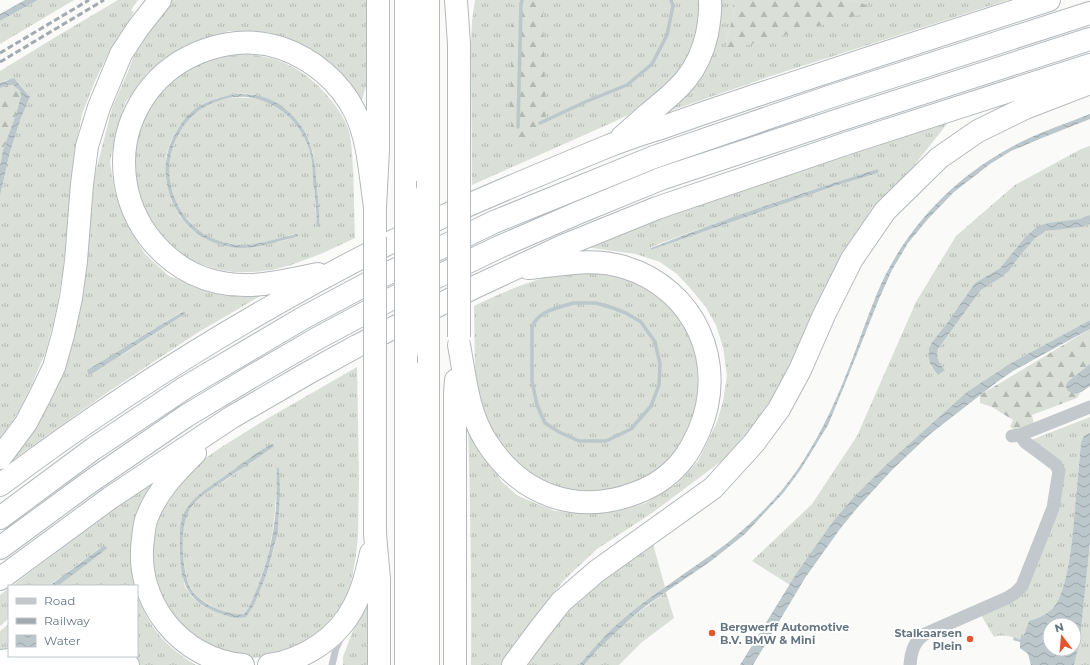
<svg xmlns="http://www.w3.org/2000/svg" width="1090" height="665" font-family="Montserrat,sans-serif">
  <defs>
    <pattern id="grass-tufts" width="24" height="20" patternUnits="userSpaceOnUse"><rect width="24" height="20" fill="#dadfd7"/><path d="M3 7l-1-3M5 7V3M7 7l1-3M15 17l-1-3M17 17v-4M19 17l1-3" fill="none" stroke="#b4b9b4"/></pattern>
    <pattern id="forest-firs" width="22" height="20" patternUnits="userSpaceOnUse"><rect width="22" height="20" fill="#dadfd7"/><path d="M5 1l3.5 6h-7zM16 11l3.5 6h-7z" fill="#b4b9b4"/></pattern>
    <pattern id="water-waves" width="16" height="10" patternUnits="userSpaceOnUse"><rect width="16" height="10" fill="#bbc7cb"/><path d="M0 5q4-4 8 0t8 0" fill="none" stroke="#9ca6aa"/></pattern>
  </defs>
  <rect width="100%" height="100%" fill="#fafaf8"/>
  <path fill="url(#grass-tufts)" fill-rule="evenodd" d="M38 0H74L0 44V21Z
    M118 0H138L131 10 134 12 110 50 95 81 82 114 74 154 63 271 56 311 46 351 32 384 20 409 0 440V196L10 152 21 118 30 97 17 81 6 80 0 83V71L59 35Z
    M170 0H367V83L361 103 312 51 268 32 229 31 184 46 147 73 125 103 116 132 110 162 115 193 126 223 145 254 169 276 213 292 274 288 197 333 108 392 4 466 47 401 92 186 112 108 127 74 147 21ZM183 311 185 312V314L122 355 87 370C120 351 151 330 183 311Z
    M475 0H700L698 31 686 62 671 81 639 107 628 115 609 124 472 185 471 43 472 21Z
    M715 0H732L734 13 726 42 859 2 851 0H1008L768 77 658 115 679 96Z
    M237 54C277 54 306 69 331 100 338 109 346 120 349 132 352 143 352 156 353 168 354 191 354 215 355 238L323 253 291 265 272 270 253 272H234L215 269 185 258 155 231 136 190 134 141 152 101 181 72 214 57ZM235 94C243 94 251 93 259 96 286 103 307 126 313 153 314 161 314 169 315 177 316 194 317 210 318 226 312 197 318 165 304 137 294 118 272 99 250 98 232 96 214 99 198 110 192 114 187 121 182 128 166 152 163 188 182 213 185 217 189 220 192 224 201 232 211 240 223 243 247 249 271 241 294 234L289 239 259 247 248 248 230 247 221 245 205 238 180 217 171 200 166 180V157L170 143 176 132 180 126 202 104 217 98Z
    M950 120 854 242 794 367 750 434 723 460 652 513 597 549 564 580 514 643 503 665H471C472 583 470 501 468 419L483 453 502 482 518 496 555 511 586 514 618 511 646 503 677 484 698 461 717 422 723 401 727 376 723 347 716 325 705 306 690 288 677 274 660 262 636 254 584 247 720 194ZM877 169 879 172 878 173 835 186 651 250V247L677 237 814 189Z
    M1090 146V215L1079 219 1038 226 1026 236 1000 268 975 283 947 323 932 342 929 348V359L930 364 932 368 945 370C939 363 936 358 938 349L981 290 999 278 1009 271C1018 258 1032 234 1047 231 1062 228 1076 229 1090 224V320L1013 362 852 499 834 520 790 585 752 561 812 504 857 436 916 302 956 236 1015 185 1081 149Z
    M596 271 629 278 656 294 677 315 688 333 694 350 697 363 698 385 696 403 686 439 670 460 650 475 615 491 570 493 520 470 484 420 473 371 475 370 474 306C499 294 526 282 554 275 567 272 583 272 596 271Z
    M357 367 359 478 358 536 356 555 352 578 349 589 341 607 325 626 308 640 300 645 275 654 260 657 249 659 239 658 184 634 153 583V530L163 504 172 490 203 460 220 448 265 420ZM249 459C245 462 242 467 239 470 221 486 194 495 185 519 181 532 182 548 184 562 186 577 188 590 201 599 210 606 232 617 244 614 251 606 254 595 258 586 274 546 276 510 277 467L279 468V512L278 532 274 548 267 573 255 603 239 618 214 611 201 604 193 598 189 592 185 587 181 566 180 530 192 502 207 489Z
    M1090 417V433C1084 434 1083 437 1081 443 1079 464 1077 486 1075 507 1073 532 1069 590 1053 608 1046 615 1038 618 1029 621L1023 637 1021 636 1020 641C1012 636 1003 634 994 637L981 615 1010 601 1062 468 1031 440Z
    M191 451 160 480 136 586H58L106 548 102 547 48 586H12Z
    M1090 542V665H1074L1080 640Z
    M653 544 665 587C648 600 631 612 615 626 602 638 591 651 579 665H526C540 647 552 628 568 612 594 586 624 566 653 544Z
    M370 587V665H343V657L361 609Z
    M9 588V618L0 626V595Z
    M137 591C145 625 167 648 196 665H140L106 656H137Z
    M666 592 674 618 642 642 619 665H584C606 636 637 613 666 592Z
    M9 624V655L0 656V631Z"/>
  <path fill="url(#forest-firs)" d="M514 0H548L543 14 546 130 534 142 513 144 510 107 512 12Z
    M732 0H851L859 2 866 5 867 10 863 14 732 49H728L726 42 734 13Z
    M13 84 20 91 21 96 16 114 3 150 0 165V88L8 85Z
    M1090 329V364L1071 379 1078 393H1080L1077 398 1032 415 1034 424C1026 427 1018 432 1010 427L1013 420 992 407 980 403V395Z"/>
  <path fill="url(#water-waves)" fill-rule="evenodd" d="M25 0H38L0 21V14Z
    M14 78 30 97 21 118 10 152 0 196V165L3 150 16 114 21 96 20 91 13 85H8L0 88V83Z
    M235 94C242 94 249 94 256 95 282 100 304 122 311 147 315 161 316 176 317 190 318 202 320 215 319 226L317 225C316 210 315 195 313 179 313 169 312 159 309 149 302 127 285 109 263 101 249 95 232 96 218 101 202 106 192 114 183 127 150 174 179 240 238 245 258 246 277 238 297 234H298V236C290 239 282 240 274 243 258 248 238 250 221 245 172 231 150 171 178 129 184 119 191 110 203 104 213 99 224 96 235 94Z
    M1090 114V119L1042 138 1011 151 990 164 954 192 928 219 908 243 892 270 879 299 845 384 828 425 801 469 784 492 745 534 711 561 647 605 629 620 597 650 584 665H579C591 651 603 637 616 625 650 595 690 571 726 544 745 529 766 509 782 490 807 460 827 421 842 385 855 354 865 322 878 291 906 226 958 173 1021 142 1043 131 1067 123 1090 114Z
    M877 169 879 171 878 173 835 186 651 250V248C725 219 801 193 877 169Z
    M1090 215V224L1081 227 1046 231 1041 234 1035 238 1018 258 1009 271 1000 278 981 290 938 349C936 358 939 363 945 370L938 375 930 364 929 359V348L932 342 947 323 975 283 1000 268 1026 236 1038 226 1049 223 1079 219Z
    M184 311 185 312V314L93 373 89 375 87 370C120 351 151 330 184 311Z
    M1090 320V329L1013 371 997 382 929 435 892 470 858 507 840 529 805 578 753 665H740L796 574 834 520 852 499 888 463 967 392 1013 362Z
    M1090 364V386C1082 392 1078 396 1068 391L1066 387 1067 383 1071 379Z
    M1090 433V542L1080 640 1074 665H1031L1028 654 1020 648V642L1013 640 1014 637 1020 640 1021 636 1023 637 1029 621C1038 618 1046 615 1053 608 1069 590 1073 532 1075 507 1077 486 1079 464 1081 443 1083 437 1084 434 1090 433ZM1050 625H1074V649H1050Z
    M272 444 274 445V446L273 447C256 459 239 470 222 482 211 490 198 497 190 509 187 514 185 520 184 526 181 541 183 576 191 589 197 599 211 607 223 611 229 613 237 615 244 614 251 606 254 595 258 586 268 561 274 534 276 507 277 494 276 480 277 467L279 468 280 490 278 532 267 573 255 603 246 617C238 619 230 617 222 614 186 602 180 582 180 546 180 535 179 524 184 513 193 495 213 485 229 473 243 463 257 452 272 444Z
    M105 546 107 548 104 551 58 586H49L102 547Z"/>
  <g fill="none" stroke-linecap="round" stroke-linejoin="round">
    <path stroke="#bbc7cb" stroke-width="3.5" d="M540 123 585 102 627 85 652 64 667 35 673 6 671 0
      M518 127 521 4 522 0
      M573 303H596L613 308 626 313 641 322 655 342 660 364 659 385 651 406 631 429 606 441H579L559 432 545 423 537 405 532 381V327C539 310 556 309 573 303Z"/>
    <g stroke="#b4b9bd" stroke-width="24">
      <path id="highway" d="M406 0V191
        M428 0V181
        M456 0 459 44V166
        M622 137C631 129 639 122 648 114 678 90 698 74 707 34 709 23 711 11 710 0
        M375 237V207L378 150V0
        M318 274C297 278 271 285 249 285 208 286 173 269 148 236 132 214 124 189 124 162 124 136 132 114 146 94 175 53 233 32 281 48 313 59 340 82 355 112 369 141 370 175 375 207
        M459 345C465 377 468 413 486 441 520 495 576 516 636 493 655 486 672 474 684 458 690 450 695 440 699 431 728 364 696 289 624 267 592 257 561 265 528 268
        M428 352V665
        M375 379V534L379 579V665
        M195 453C176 472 158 490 148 515 144 523 144 531 143 539 134 601 180 659 243 665
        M0 458 26 423 40 396 54 367 63 335 71 298 76 261 82 184 87 146 99 107 121 54 138 28 160 0
        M0 485C138 381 288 291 444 216 499 191 555 168 611 145 627 139 644 133 661 128 694 116 727 105 760 94 856 62 953 31 1049 0
        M0 518 93 449 186 387 303 318 374 280 494 222 654 157 829 97 1090 13
        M0 548 87 484 186 416 251 377 318 338 391 299 499 247 580 212 663 178 839 120 1090 39
        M0 579 110 498 232 417 308 373 357 346 477 286 563 246 657 208 848 143 1090 65
        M0 661 37 657 88 658 128 665
        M269 665C304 660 338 638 354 606 363 589 367 571 371 553
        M406 665V363
        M455 665V393L456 380
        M513 665 539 630 561 602 597 571 713 488 754 443 779 409 800 370 824 315 852 259 885 211 939 158 978 131 1025 108 1090 83"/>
    </g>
    <path stroke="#c3c8cc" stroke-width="7" d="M332 665 336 648 342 636"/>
    <path stroke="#c3c8cc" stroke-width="13" d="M1012 436 1020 435 1090 407
      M910 665C911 652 914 641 925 634L1007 598 1015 593 1022 586 1053 508 1059 471 1056 465 1025 442 1020 435"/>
    <use href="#highway" stroke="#fff" stroke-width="22"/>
    <path stroke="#a2aab0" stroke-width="3" stroke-dasharray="6 3" stroke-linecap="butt" d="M0 53 89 0
      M0 62 104 0"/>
    <g stroke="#b4b9bd" stroke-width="24" stroke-linecap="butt">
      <path id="highway-bridge" d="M428 181V352
        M406 191V363
        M375 237V379
        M459 337V166"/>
    </g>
    <use href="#highway-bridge" stroke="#fff" stroke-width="22"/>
  </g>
  <g fill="#e4572e" stroke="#fff" stroke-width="1.5">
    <circle cx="712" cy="633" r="4"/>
    <circle cx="970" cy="639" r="4"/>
  </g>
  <g text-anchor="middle" stroke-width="4" stroke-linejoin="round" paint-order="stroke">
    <g font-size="11" font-weight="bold" fill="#657683" stroke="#fff" text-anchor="start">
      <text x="720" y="631">Bergwerff Automotive<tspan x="720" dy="13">B.V. BMW &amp; Mini</tspan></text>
      <text x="962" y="637" text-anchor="end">Stalkaarsen<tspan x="962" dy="13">Plein</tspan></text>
    </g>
  </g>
  <rect x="8" y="585" width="130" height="72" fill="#ffffff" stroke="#c1c8cd"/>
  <rect x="16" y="598" width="20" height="6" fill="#c3c8cc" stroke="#c1c8cd"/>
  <text x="44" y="605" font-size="12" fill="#657683">Road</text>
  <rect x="16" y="618" width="20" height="6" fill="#a2aab0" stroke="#c1c8cd"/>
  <text x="44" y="625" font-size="12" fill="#657683">Railway</text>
  <rect x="16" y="635" width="20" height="12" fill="url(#water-waves)" stroke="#c1c8cd"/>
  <text x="44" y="645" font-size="12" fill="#657683">Water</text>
  <g transform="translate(1062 637) rotate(344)"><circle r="19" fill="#ffffff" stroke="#c1c8cd"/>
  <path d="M0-3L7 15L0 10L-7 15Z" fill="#e4572e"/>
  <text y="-6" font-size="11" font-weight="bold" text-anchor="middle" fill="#657683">N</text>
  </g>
</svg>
